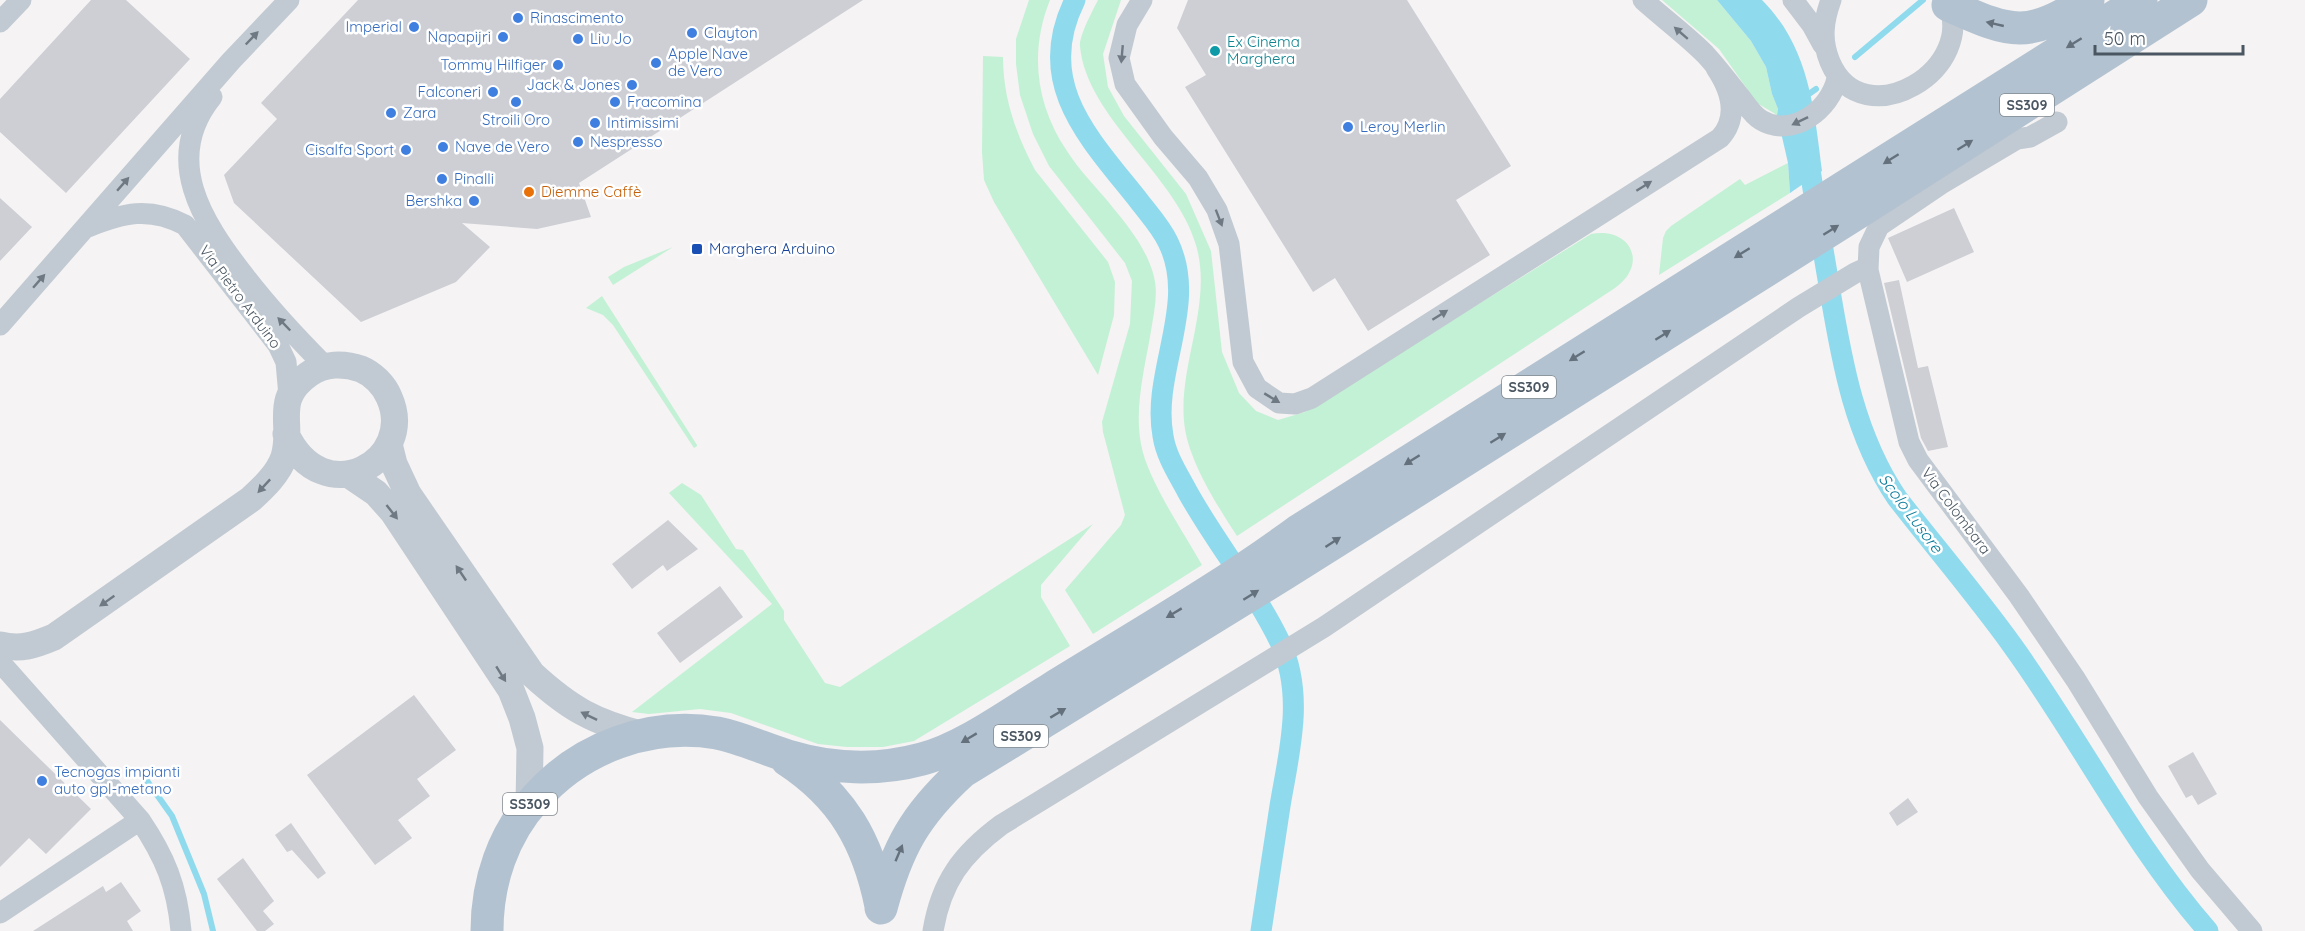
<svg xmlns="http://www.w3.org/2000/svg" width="2305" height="931" font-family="Quicksand,sans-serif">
  <rect width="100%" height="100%" fill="#f5f3f3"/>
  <path fill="#c3f1d5" d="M1029 0H1050C1029 52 1036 105 1067 151 1079 170 1096 187 1110 204 1127 225 1145 246 1153 273 1159 292 1154 312 1151 331 1145 367 1134 407 1141 444 1147 479 1184 533 1202 565L1093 634 1065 590 1121 525 1125 515 1103 432 1102 422 1130 324 1132 281 1125 263 1049 166 1033 134 1020 95 1016 64V39Z
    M1098 0H1121L1103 54 1108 87 1124 116 1186 194 1211 251 1222 352 1239 393 1256 411 1278 420 1305 412 1591 234C1629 226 1650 263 1615 288L1237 536C1217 505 1187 459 1184 421 1179 363 1213 303 1196 245 1176 175 1086 117 1080 46 1079 36 1093 10 1098 0Z
    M1662 0H1717L1751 41 1766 67 1772 94 1778 109 1777 115 1757 103 1719 49Z
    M983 56 1003 57C1003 98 1016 134 1035 170L1108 262 1115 282 1114 315 1098 375 994 202 984 180 982 152Z
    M1788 163 1790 193 1659 275 1663 238 1666 231 1671 226 1740 179 1745 185Z
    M673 247 613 285 608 277 624 267Z
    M602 296 697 445V446L694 448 613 325 603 315 586 308Z
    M682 483 701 495 736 549 743 550 784 611V620L825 683 840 687 1093 524 1041 585V597L1070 646 914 741 883 747H847L818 744 731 713 700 709 649 714 632 712 772 604 669 493Z"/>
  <path fill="#90daee" d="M1717 0H1762C1809 47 1814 108 1822 171L1790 193 1788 163 1777 115 1778 109 1772 94 1766 67 1751 41Z"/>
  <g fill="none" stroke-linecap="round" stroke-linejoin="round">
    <path stroke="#90daee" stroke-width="6" d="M1855 57 1923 0
      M1806 96 1816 89
      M145 778 172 816 204 894 213 931"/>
    <path stroke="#90daee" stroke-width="21" d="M1075 0C1033 84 1090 139 1139 201 1149 214 1161 227 1168 242 1199 304 1151 372 1163 436 1166 456 1178 474 1187 491 1215 542 1255 590 1280 642 1305 695 1289 752 1280 806 1274 848 1267 889 1261 931
      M1807 150C1814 197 1822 244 1830 291 1842 363 1855 436 1897 498 1935 547 1976 595 2012 645 2080 739 2132 844 2208 931"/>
  </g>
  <path fill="#cdcfd5" d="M91 0H126L190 59 66 193 0 132V99Z
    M358 0H863L579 183 591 217 537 229 462 223 490 247 456 282 361 322 234 203 224 175 277 119 261 103Z
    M1188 0H1407L1511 166 1456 200 1490 255 1368 331 1335 278 1313 292 1185 87 1206 75 1177 28Z
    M0 198 32 227 0 261Z
    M1954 208 1974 252 1907 282 1888 238Z
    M1899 280 1918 368 1928 366 1948 447 1928 451 1921 438 1884 283Z
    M668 520 698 549 667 571 663 565 632 589 612 564Z
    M720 586 743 617 680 663 657 633Z
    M414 695 456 750 417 779 430 796 398 820 412 838 375 865 307 775Z
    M0 720 91 809 46 854 29 838 0 867Z
    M2193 752 2217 794 2198 805 2192 795 2186 798 2168 766Z
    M1908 798 1918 812 1897 826 1889 813Z
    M291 823 326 873 318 879 292 850 287 852 275 835Z
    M243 858 274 901 263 911 274 924 265 931H257L217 879Z
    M121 882 141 911 127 921 133 931H33L103 886 106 892Z"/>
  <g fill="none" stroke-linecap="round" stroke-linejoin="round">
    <path stroke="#c1cad2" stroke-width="21" d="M1142 0 1127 25 1119 58 1125 84 1163 137 1198 178 1217 210 1229 244 1243 362 1257 388 1279 403 1295 404 1312 398 1720 138C1740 116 1730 89 1716 68
      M1643 0C1663 18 1686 35 1705 54 1716 66 1727 80 1737 93 1745 102 1751 114 1761 120 1792 139 1831 109 1837 78
      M1793 0 1812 25 1823 45
      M1831 0C1823 22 1821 40 1830 62 1863 140 1982 67 1946 0
      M0 22 21 0
      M212 97C162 159 202 221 243 274 269 308 295 336 325 366
      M2057 122 2030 137 2017 139 1941 184 1879 226 1869 247 1868 270 1909 442 1918 460 2019 596 2076 680 2148 797 2200 870 2252 931
      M88 227C123 213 149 206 185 225L278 345 286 362 289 396
      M0 325 231 61 289 0
      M0 662 140 820C165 857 177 886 181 931
      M0 913 140 820
      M933 931C941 882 962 854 1001 825L1324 627 1799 307 1855 273 1868 267"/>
    <path stroke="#c1cad2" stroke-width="27" d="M389 444 394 464 408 494 532 674C570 709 594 722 644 735
      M348 474 376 493 393 512 511 690 522 718 530 748 529 806
      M0 645C21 650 35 645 54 637L251 499C264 487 278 474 284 457 294 424 272 400 309 374 324 363 344 363 361 369 373 374 384 385 389 397 418 461 323 514 286 434"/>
    <path stroke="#b3c2d1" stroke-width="33" d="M1948 5C2013 34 2027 39 2088 0
      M787 760C842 796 868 841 881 906
      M881 908C897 848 915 815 962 772L1284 574 1862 210 2191 0
      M487 931C487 882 503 834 536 798 581 747 650 722 717 733 742 738 764 749 788 756 831 769 878 771 922 759 964 748 1011 713 1049 690 1133 638 1219 589 1298 531L2141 0"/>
  </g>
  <defs><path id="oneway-solid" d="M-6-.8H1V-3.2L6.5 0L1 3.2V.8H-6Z" transform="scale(1.5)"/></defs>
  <g fill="#64717d">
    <use href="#oneway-solid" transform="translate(1995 24) rotate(-167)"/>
    <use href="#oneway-solid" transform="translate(2074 43) rotate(148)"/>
    <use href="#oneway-solid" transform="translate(1965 145) rotate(-32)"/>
    <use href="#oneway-solid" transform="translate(1891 159) rotate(148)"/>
    <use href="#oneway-solid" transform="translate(1831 230) rotate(-32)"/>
    <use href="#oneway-solid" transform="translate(1742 253) rotate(148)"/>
    <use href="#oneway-solid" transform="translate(1663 335) rotate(-32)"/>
    <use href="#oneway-solid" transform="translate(1577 356) rotate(148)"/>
    <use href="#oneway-solid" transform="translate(1498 438) rotate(-32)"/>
    <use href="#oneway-solid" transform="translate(1412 460) rotate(148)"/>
    <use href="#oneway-solid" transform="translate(1333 542) rotate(-33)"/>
    <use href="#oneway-solid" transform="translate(1251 595) rotate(-32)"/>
    <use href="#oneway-solid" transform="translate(1174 613) rotate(149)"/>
    <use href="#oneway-solid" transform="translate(1058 713) rotate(-31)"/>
    <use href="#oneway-solid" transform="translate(969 738) rotate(149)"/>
    <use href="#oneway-solid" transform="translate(899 853) rotate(-67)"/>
  </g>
  <g fill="#6e7983">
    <use href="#oneway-solid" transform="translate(1681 33) rotate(-139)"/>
    <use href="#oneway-solid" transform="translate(252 38) rotate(-46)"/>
    <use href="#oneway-solid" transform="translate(1122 54) rotate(95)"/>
    <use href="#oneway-solid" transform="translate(1800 121) rotate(154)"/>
    <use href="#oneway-solid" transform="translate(123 184) rotate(-49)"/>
    <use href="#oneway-solid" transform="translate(1644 186) rotate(-32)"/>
    <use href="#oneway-solid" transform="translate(1219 218) rotate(69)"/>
    <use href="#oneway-solid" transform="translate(39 281) rotate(-49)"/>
    <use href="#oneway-solid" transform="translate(1440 315) rotate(-32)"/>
    <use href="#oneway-solid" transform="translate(284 324) rotate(-134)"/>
    <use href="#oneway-solid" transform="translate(1272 398) rotate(31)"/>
    <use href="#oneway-solid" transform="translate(264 486) rotate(133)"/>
    <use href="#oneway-solid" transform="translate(392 512) rotate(52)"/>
    <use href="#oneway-solid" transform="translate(461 573) rotate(-124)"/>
    <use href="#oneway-solid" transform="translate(107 601) rotate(145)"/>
    <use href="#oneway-solid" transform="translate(501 674) rotate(58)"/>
    <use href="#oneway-solid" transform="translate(589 716) rotate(-154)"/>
  </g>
  <g fill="#3f7fe0" stroke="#fff" stroke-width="2">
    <circle cx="518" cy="18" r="6"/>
    <circle cx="414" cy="27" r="6"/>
    <circle cx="692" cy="33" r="6"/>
    <circle cx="503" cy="37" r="6"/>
    <circle cx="578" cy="39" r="6"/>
    <circle cx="656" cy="63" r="6"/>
    <circle cx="558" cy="65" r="6"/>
    <circle cx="632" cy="85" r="6"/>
    <circle cx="493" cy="92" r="6"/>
    <circle cx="516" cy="102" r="6"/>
    <circle cx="615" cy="102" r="6"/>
    <circle cx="391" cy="113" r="6"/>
    <circle cx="595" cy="123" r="6"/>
    <circle cx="1348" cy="127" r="6"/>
    <circle cx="578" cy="142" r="6"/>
    <circle cx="443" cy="147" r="6"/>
    <circle cx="406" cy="150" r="6"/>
    <circle cx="442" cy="179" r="6"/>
    <circle cx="474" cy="201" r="6"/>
    <circle cx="42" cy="781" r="6"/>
  </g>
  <circle fill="#0f9aa8" stroke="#fff" stroke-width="2" cx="1215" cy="51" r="6"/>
  <circle fill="#e8710a" stroke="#fff" stroke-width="2" cx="529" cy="192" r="6"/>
  <rect fill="#1a4fb4" stroke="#fff" stroke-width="2" x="691" y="243" width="12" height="12" rx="3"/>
  <g text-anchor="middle" stroke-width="5" stroke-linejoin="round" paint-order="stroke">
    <g fill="#fff" stroke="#808990" stroke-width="1.5">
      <rect x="2000" y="94" width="54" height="22" rx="4.5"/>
      <rect x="1502" y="376" width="54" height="22" rx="4.5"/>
      <rect x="994" y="725" width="54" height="22" rx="4.5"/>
      <rect x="503" y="793" width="54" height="22" rx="4.5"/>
    </g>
    <g font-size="14" font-weight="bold" fill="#4a5661">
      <text x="2027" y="110">SS309</text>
      <text x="1529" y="392">SS309</text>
      <text x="1021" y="741">SS309</text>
      <text x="530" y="809">SS309</text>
    </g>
    <g font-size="15" fill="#366cbe" stroke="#fff" text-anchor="start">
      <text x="530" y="23">Rinascimento</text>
      <text x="402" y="32" text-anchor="end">Imperial</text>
      <text x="704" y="38">Clayton</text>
      <text x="491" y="42" text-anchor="end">Napapijri</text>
      <text x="590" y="44">Liu Jo</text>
      <text x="668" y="59">Apple Nave<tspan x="668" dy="17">de Vero</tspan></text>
      <text x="546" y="70" text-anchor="end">Tommy Hilfiger</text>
      <text x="620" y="90" text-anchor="end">Jack &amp; Jones</text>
      <text x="481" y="97" text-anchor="end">Falconeri</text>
      <text x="627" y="107">Fracomina</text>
      <text x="403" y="118">Zara</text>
      <text x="516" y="125" text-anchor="middle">Stroili Oro</text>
      <text x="607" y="128">Intimissimi</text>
      <text x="1360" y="132">Leroy Merlin</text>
      <text x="590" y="147">Nespresso</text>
      <text x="455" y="152">Nave de Vero</text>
      <text x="394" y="155" text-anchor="end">Cisalfa Sport</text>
      <text x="454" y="184">Pinalli</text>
      <text x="462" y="206" text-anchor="end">Bershka</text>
      <text x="54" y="777">Tecnogas impianti<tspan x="54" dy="17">auto gpl-metano</tspan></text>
    </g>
    <g font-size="15" fill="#0d838f" stroke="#fff" text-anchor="start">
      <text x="1227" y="47">Ex Cinema<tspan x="1227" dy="17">Marghera</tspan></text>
    </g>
    <g font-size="15" fill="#c56008" stroke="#fff" text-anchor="start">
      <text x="541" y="197">Diemme Caffè</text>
    </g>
    <g font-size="15" fill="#164399" stroke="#fff" text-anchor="start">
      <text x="709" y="254">Marghera Arduino</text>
    </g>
    <g font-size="15" fill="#4a5661" stroke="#fff">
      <text transform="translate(240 297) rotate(53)" y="5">Via Pietro Arduino</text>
      <text transform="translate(1956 511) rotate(53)" y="5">Via Colombara</text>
    </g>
    <g font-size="16" font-style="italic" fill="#0c7c9b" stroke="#fff">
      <text transform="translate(1911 513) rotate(53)" y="6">Scolo Lusore</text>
    </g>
  </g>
  <path d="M2095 45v9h148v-9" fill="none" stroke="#4a5661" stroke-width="3"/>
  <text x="2104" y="45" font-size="18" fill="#4a5661" stroke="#ffffff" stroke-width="4.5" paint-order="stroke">50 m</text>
</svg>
